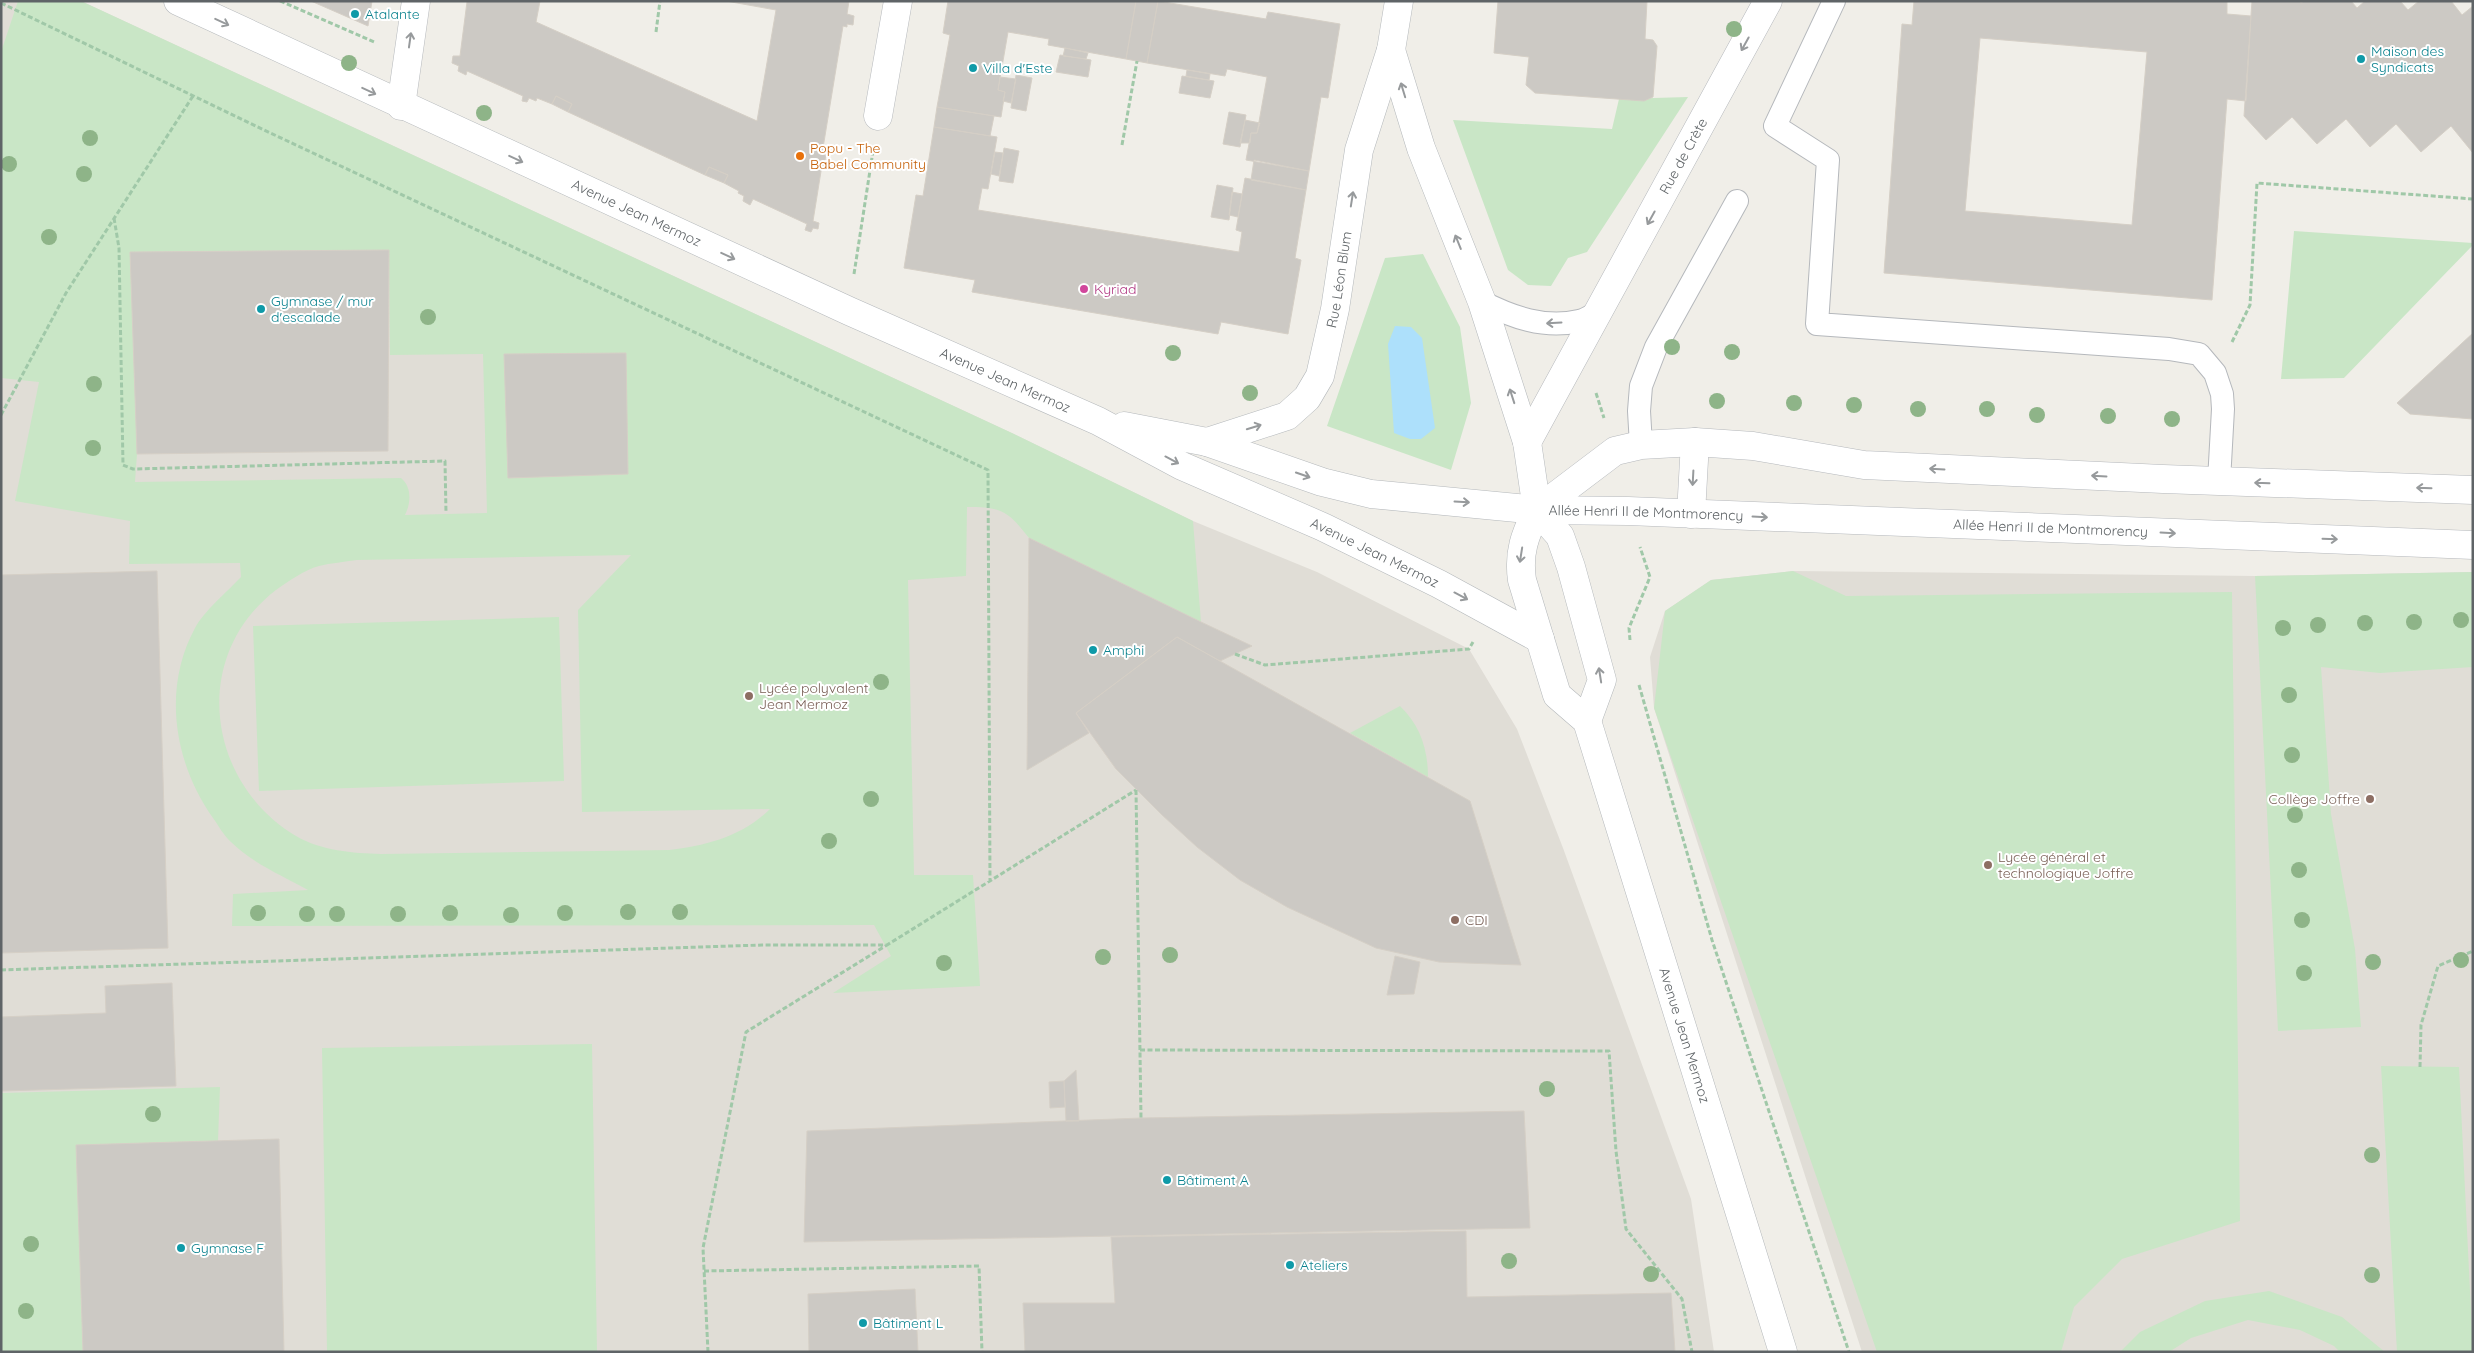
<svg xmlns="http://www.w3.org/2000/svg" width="2474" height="1353" font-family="Quicksand,sans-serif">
  <rect width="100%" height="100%" fill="#f0eee8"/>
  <path fill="#e0ddd6" d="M1 1H81L1014 434 1193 521 1317 572 1469 649 1517 729 1563 848 1691 1199 1714 1352H1Z
    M1793 571 2255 576 2473 572V1352H1862L1654 708 1650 657 1665 611 1711 580Z"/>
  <path fill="#c9e6c6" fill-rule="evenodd" d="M18 1H81L1014 434 1193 521 1201 622 1029 538C1008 511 1002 507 967 507L966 576 908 580 914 875H973L980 986 833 993 891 956 874 925 232 926 233 894 308 890C283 876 252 863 231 842 224 836 218 825 213 818 174 763 162 689 195 628 204 611 227 592 241 577L240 563 129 564 130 521 15 501 39 382 1 378V52ZM389 250 390 355 483 354 487 513 405 515C411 503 412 487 401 478L135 482 137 454 130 252ZM625 353 628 474 508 478 505 355ZM631 555 578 610 582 812 770 809C743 836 706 846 669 850L381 854C352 853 322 851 296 836 206 782 190 656 276 590 289 581 304 570 319 566 331 563 344 562 357 560Z
    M1688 97 1587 252 1568 258 1551 286 1528 285 1508 270 1453 120 1612 129 1619 99Z
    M2294 231 2473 243V245L2344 378 2281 379Z
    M1423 254 1460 327 1471 403 1451 470 1327 426 1385 258Z
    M1793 571 1846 596 2232 592 2240 1221 2122 1259 2074 1307 2061 1352H1877L1654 708 1665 611 1711 580Z
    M2473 572V667L2380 673 2321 667 2331 814 2355 949 2361 1027 2278 1031 2255 576Z
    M559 617 564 781 259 791 253 626Z
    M1400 706C1420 725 1428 749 1428 777L1350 733Z
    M592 1044 597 1352H327L322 1048Z
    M2381 1066 2459 1067 2473 1352H2397Z
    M220 1087 218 1141 76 1145 83 1352H1V1093Z
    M2269 1291 2342 1317 2385 1352H2340L2334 1346 2300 1330 2248 1320 2191 1338 2169 1352H2120L2140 1332 2205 1301Z"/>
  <path fill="#ade0fb" d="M1395 326 1411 327 1422 338 1435 428 1421 439H1410L1394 433 1388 344Z"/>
  <path fill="#ccc9c4" stroke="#d5cfc6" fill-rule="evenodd" d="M311 1H372L368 26Z
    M466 1H540L536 22 757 121 776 10 726 1H849L847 14 854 16 853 25 847 24V27L843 26 822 154 826 155 825 160H830L828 167 822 165 813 221 819 223 818 229 813 228 811 232 805 230 807 224 753 199 750 205 743 201 744 196 738 193 739 191 724 183 728 175 709 167 705 175 568 112 572 104 556 96 552 104 537 98 536 101 529 98 527 102 522 101 523 96 467 71 466 75 458 71 459 66 452 63 453 56H460L467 2Z
    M948 1H1136L1126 59 1048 45 1049 39 1008 32 998 90 1005 92 1001 117 937 107 950 35 943 33Z
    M1136 1H1158L1147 63 1126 59Z
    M1158 1 1266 19 1268 12 1340 24 1328 98 1321 97 1309 171 1246 160 1251 133H1257L1267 77 1227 69 1225 76 1147 63Z
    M1498 1H1647L1645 39 1653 40 1657 46 1653 97 1644 101 1535 93 1526 85 1529 57 1494 53Z
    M1914 1H2227V14L2251 16 2246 101 2227 99 2212 300 1884 273 1902 24 1912 25ZM1980 38 2147 52 2132 225 1965 211Z
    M2252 1H2299L2301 3 2304 1H2351L2357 8 2365 1H2400L2408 10 2419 1H2451L2462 15 2473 6V153L2451 126 2421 152 2396 124 2370 147 2346 119 2317 144 2292 117 2266 140 2244 116Z
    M1065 48 1088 53 1086 59 1063 56Z
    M1060 55 1091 60 1088 77 1056 72Z
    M1187 70 1210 74 1209 80 1186 76Z
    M1016 75 1032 78 1026 111 1011 108Z
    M1182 76 1214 81 1210 98 1179 93Z
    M1000 77 1016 79 1011 103 1003 101 1005 92 998 90Z
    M556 96 572 104 568 112 552 104Z
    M937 107 994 116 990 136 934 127Z
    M1229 112 1246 115 1240 147 1223 144Z
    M1245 120 1260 123 1257 133H1251L1250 143H1240Z
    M934 127 997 137 988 189 982 188 978 210 1239 252 1242 232 1236 230 1245 178 1306 190 1295 258 1301 260 1288 334 1221 322 1218 334 972 292 975 280 904 268 916 195 923 196Z
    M1004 148 1019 151 1013 183 999 181Z
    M995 152 1003 153 999 176 991 174Z
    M1254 160 1309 171 1306 190 1251 180Z
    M709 167 728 175 724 183 705 175Z
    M1217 185 1233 188 1229 220 1211 217Z
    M1232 192 1242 194 1238 217 1229 215Z
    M389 250 388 451 137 454 130 252Z
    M2473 333V419L2410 414 2397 403Z
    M626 353 628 474 508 478 504 354Z
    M1029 538 1201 622 1252 646 1220 661 1177 637 1076 713 1089 733 1027 770Z
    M157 571 168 948 1 953V575Z
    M1177 637 1470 801 1521 965 1439 962 1376 948 1287 907 1240 880 1197 847 1161 814 1116 769 1076 713Z
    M1395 956 1420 962 1414 994 1387 995Z
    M172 983 176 1086 1 1091V1017L106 1013 105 986Z
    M1076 1070 1079 1121H1066L1064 1081Z
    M1064 1081 1065 1107 1050 1108 1049 1082Z
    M1524 1111 1530 1228 804 1242 807 1131 1141 1118Z
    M279 1139 284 1352H83L76 1145Z
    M1466 1231 1467 1297 1671 1293 1675 1352H1025L1023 1303H1115L1111 1237Z
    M915 1289 918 1352H809L808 1294Z"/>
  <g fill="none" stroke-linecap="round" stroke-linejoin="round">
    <g stroke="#b5b8bc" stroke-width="24">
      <path id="service" d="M1834 1 1775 126 1828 160 1817 324 2169 349 2199 354 2215 373 2222 394 2223 409 2219 481
        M1482 302C1512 317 1544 329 1579 321 1586 320 1593 314 1600 311
        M1641 445 1639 411 1641 386 1656 347 1737 201"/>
    </g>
    <g stroke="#b5b8bc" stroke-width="29">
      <path id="pedestrian" d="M878 116 898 1"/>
    </g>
    <g stroke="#b5b8bc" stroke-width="29">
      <g id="minor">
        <path d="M401 106 416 1"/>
        <path id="s1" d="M1527 442 1768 1"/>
      </g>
    </g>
    <g stroke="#b5b8bc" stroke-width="29">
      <g id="tertiary">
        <path d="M1537 510 1615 451 1641 445 1695 442 1753 446 1864 465 2163 479 2473 490"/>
        <path id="s2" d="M1537 510 1628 511 2473 545"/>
        <path d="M1691 514 1695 442"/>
      </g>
    </g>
    <g stroke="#b4b8bb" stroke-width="29">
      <g id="secondary">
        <path id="s3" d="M178 1 849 311 1098 421 1182 466 1323 527 1439 584 1540 639"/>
        <path d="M1391 50 1421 148 1482 302 1527 442 1537 510"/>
        <path d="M1124 426 1207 442 1322 482 1371 494 1537 510 1560 536 1571 567 1602 680 1587 721"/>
        <path id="s4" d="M1207 442 1287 416 1307 398 1320 376 1335 309 1359 150 1391 50 1399 1"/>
        <path id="s5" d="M1537 510C1525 535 1518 552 1522 580L1557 695 1587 721 1783 1352"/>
      </g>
    </g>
    <path stroke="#a0c8a8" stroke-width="3" stroke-dasharray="5 2.5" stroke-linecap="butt" d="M280 1 374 42
      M1 3 264 130 988 470 990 881
      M656 32 660 1
      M1122 145 1137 61
      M114 218 119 248 123 465 133 469 445 461 446 513
      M854 274 873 151
      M2232 342 2250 305 2257 183 2473 199
      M1596 393 1604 418
      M1 415 66 293 193 96
      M1630 640 1629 628 1650 577 1640 547
      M1235 654 1265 665 1469 649 1473 642
      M1639 685 1712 940 1849 1352
      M1136 790 1141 1118
      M1 970 762 945H887L1136 790
      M1140 1050 1609 1051 1616 1151 1626 1229 1682 1299 1692 1352
      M2420 1067 2421 1025 2438 966 2473 951
      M704 1271 979 1266 982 1352
      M708 1352 703 1248 746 1032 887 945"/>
    <use href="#service" stroke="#fff" stroke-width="22"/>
    <use href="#pedestrian" stroke="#fff" stroke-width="28"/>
    <use href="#minor" stroke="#fff" stroke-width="28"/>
    <use href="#tertiary" stroke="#fff" stroke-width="28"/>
    <use href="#secondary" stroke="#fff" stroke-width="28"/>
  </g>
  <g fill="#8eb488">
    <circle cx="1734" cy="29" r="8"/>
    <circle cx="349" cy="63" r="8"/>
    <circle cx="484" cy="113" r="8"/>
    <circle cx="90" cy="138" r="8"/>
    <circle cx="9" cy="164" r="8"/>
    <circle cx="84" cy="174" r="8"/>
    <circle cx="49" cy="237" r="8"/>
    <circle cx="428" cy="317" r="8"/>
    <circle cx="1672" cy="347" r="8"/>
    <circle cx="1732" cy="352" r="8"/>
    <circle cx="1173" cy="353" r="8"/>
    <circle cx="94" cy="384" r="8"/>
    <circle cx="1250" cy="393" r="8"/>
    <circle cx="1717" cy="401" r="8"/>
    <circle cx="1794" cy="403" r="8"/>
    <circle cx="1854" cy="405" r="8"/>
    <circle cx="1918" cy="409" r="8"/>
    <circle cx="1987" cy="409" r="8"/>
    <circle cx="2037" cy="415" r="8"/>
    <circle cx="2108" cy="416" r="8"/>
    <circle cx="2172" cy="419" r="8"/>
    <circle cx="93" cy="448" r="8"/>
    <circle cx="2461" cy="620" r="8"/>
    <circle cx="2414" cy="622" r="8"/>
    <circle cx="2365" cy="623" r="8"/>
    <circle cx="2318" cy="625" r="8"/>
    <circle cx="2283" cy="628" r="8"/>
    <circle cx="881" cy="682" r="8"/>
    <circle cx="2289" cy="695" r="8"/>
    <circle cx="2292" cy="755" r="8"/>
    <circle cx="871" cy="799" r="8"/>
    <circle cx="2295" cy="815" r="8"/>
    <circle cx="829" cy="841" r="8"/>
    <circle cx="2299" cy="870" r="8"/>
    <circle cx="628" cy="912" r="8"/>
    <circle cx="680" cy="912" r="8"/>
    <circle cx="258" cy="913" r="8"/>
    <circle cx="450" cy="913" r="8"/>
    <circle cx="565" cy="913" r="8"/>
    <circle cx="307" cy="914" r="8"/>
    <circle cx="337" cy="914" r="8"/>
    <circle cx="398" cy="914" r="8"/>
    <circle cx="511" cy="915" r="8"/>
    <circle cx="2302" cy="920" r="8"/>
    <circle cx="1170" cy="955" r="8"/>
    <circle cx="1103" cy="957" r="8"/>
    <circle cx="2461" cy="960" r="8"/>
    <circle cx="2373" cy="962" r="8"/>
    <circle cx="944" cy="963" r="8"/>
    <circle cx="2304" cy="973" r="8"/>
    <circle cx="1547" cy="1089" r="8"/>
    <circle cx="153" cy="1114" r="8"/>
    <circle cx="2372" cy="1155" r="8"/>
    <circle cx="31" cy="1244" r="8"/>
    <circle cx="1509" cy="1261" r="8"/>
    <circle cx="1651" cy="1274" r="8"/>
    <circle cx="2372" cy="1275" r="8"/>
    <circle cx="26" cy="1311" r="8"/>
  </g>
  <defs><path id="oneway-shaft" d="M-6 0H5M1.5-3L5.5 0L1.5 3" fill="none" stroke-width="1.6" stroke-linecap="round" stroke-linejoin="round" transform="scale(1.25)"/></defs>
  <g stroke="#979a9c">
    <use href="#oneway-shaft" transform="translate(222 22) rotate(25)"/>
    <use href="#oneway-shaft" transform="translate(410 40) rotate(-82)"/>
    <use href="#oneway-shaft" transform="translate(1745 44) rotate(119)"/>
    <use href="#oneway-shaft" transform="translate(1403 90) rotate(-107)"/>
    <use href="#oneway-shaft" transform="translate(369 91) rotate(25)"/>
    <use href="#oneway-shaft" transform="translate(516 159) rotate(25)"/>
    <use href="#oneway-shaft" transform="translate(1352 199) rotate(-81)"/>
    <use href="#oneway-shaft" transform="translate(1651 218) rotate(119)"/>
    <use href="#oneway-shaft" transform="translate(1458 242) rotate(-112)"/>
    <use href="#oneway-shaft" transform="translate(728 256) rotate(25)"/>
    <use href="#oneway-shaft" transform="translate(1554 323) rotate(177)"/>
    <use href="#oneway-shaft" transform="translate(1512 396) rotate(-108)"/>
    <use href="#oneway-shaft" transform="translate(1254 427) rotate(-17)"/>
    <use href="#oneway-shaft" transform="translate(1172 460) rotate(28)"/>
    <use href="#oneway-shaft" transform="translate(1937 469) rotate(-177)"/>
    <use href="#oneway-shaft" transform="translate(1303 475) rotate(19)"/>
    <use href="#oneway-shaft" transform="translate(2099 476) rotate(-177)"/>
    <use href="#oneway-shaft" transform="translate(1693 478) rotate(93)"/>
    <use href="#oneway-shaft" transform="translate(2262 483) rotate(-178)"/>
    <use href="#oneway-shaft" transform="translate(2424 488) rotate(-178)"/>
    <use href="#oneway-shaft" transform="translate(1462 502) rotate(3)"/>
    <use href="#oneway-shaft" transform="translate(1760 517) rotate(3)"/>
    <use href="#oneway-shaft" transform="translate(2168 533) rotate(3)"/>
    <use href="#oneway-shaft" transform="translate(2330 539) rotate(2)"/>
    <use href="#oneway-shaft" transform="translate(1521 555) rotate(99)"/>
    <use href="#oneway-shaft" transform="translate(1461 596) rotate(28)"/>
    <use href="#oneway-shaft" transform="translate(1600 675) rotate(-99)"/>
  </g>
  <g fill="#0f9aa8" stroke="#fff" stroke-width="2">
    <circle cx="355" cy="14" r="5"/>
    <circle cx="2361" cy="59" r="5"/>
    <circle cx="973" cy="68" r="5"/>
    <circle cx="261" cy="309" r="5"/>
    <circle cx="1093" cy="650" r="5"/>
    <circle cx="1167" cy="1180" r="5"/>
    <circle cx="181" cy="1248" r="5"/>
    <circle cx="1290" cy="1265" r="5"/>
    <circle cx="863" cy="1323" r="5"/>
  </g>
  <circle fill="#e8710a" stroke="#fff" stroke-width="2" cx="800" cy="156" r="5"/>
  <circle fill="#d1479c" stroke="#fff" stroke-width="2" cx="1084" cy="289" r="5"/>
  <g fill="#8d6e63" stroke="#fff" stroke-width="2">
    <circle cx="749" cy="696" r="5"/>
    <circle cx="2370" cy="799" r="5"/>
    <circle cx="1988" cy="865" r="5"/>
    <circle cx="1455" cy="920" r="5"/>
  </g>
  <g text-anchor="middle" stroke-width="4" stroke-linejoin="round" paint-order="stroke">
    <g font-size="14" fill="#0d838f" stroke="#fff" text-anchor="start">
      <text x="365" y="19">Atalante</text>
      <text x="2371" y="56">Maison des<tspan x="2371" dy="16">Syndicats</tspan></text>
      <text x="983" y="73">Villa d'Este</text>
      <text x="271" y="306">Gymnase / mur<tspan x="271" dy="16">d'escalade</tspan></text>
      <text x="1103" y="655">Amphi</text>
      <text x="1177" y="1185">Bâtiment A</text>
      <text x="191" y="1253">Gymnase F</text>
      <text x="1300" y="1270">Ateliers</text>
      <text x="873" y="1328">Bâtiment L</text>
    </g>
    <g font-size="14" fill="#c56008" stroke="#fff" text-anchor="start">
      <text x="810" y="153">Popu - The<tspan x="810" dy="16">Babel Community</tspan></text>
    </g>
    <g font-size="14" fill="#5f6467" stroke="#fff">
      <text dy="5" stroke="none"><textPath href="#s1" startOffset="326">Rue de Crète</textPath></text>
      <text dy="5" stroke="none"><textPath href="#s3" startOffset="505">Avenue Jean Mermoz</textPath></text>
      <text dy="5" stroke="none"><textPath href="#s4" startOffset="235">Rue Léon Blum</textPath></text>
      <text dy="5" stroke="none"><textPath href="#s3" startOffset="910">Avenue Jean Mermoz</textPath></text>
      <text dy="5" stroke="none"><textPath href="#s2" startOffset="109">Allée Henri II de Montmorency</textPath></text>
      <text dy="5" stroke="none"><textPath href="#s2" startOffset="514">Allée Henri II de Montmorency</textPath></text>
      <text dy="5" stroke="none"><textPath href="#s3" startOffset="1318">Avenue Jean Mermoz</textPath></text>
      <text dy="5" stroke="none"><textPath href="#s5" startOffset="562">Avenue Jean Mermoz</textPath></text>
    </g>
    <g font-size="14" fill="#b23c85" stroke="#fff" text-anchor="start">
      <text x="1094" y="294">Kyriad</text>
    </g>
    <g font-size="14" fill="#785e54" stroke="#fff" text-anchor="start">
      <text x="759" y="693">Lycée polyvalent<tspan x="759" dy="16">Jean Mermoz</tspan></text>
      <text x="2360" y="804" text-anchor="end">Collège Joffre</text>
      <text x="1998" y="862">Lycée général et<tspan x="1998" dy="16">technologique Joffre</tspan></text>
      <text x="1465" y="925">CDI</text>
    </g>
  </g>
  <rect width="2474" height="1353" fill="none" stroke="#5f6467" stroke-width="5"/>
</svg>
